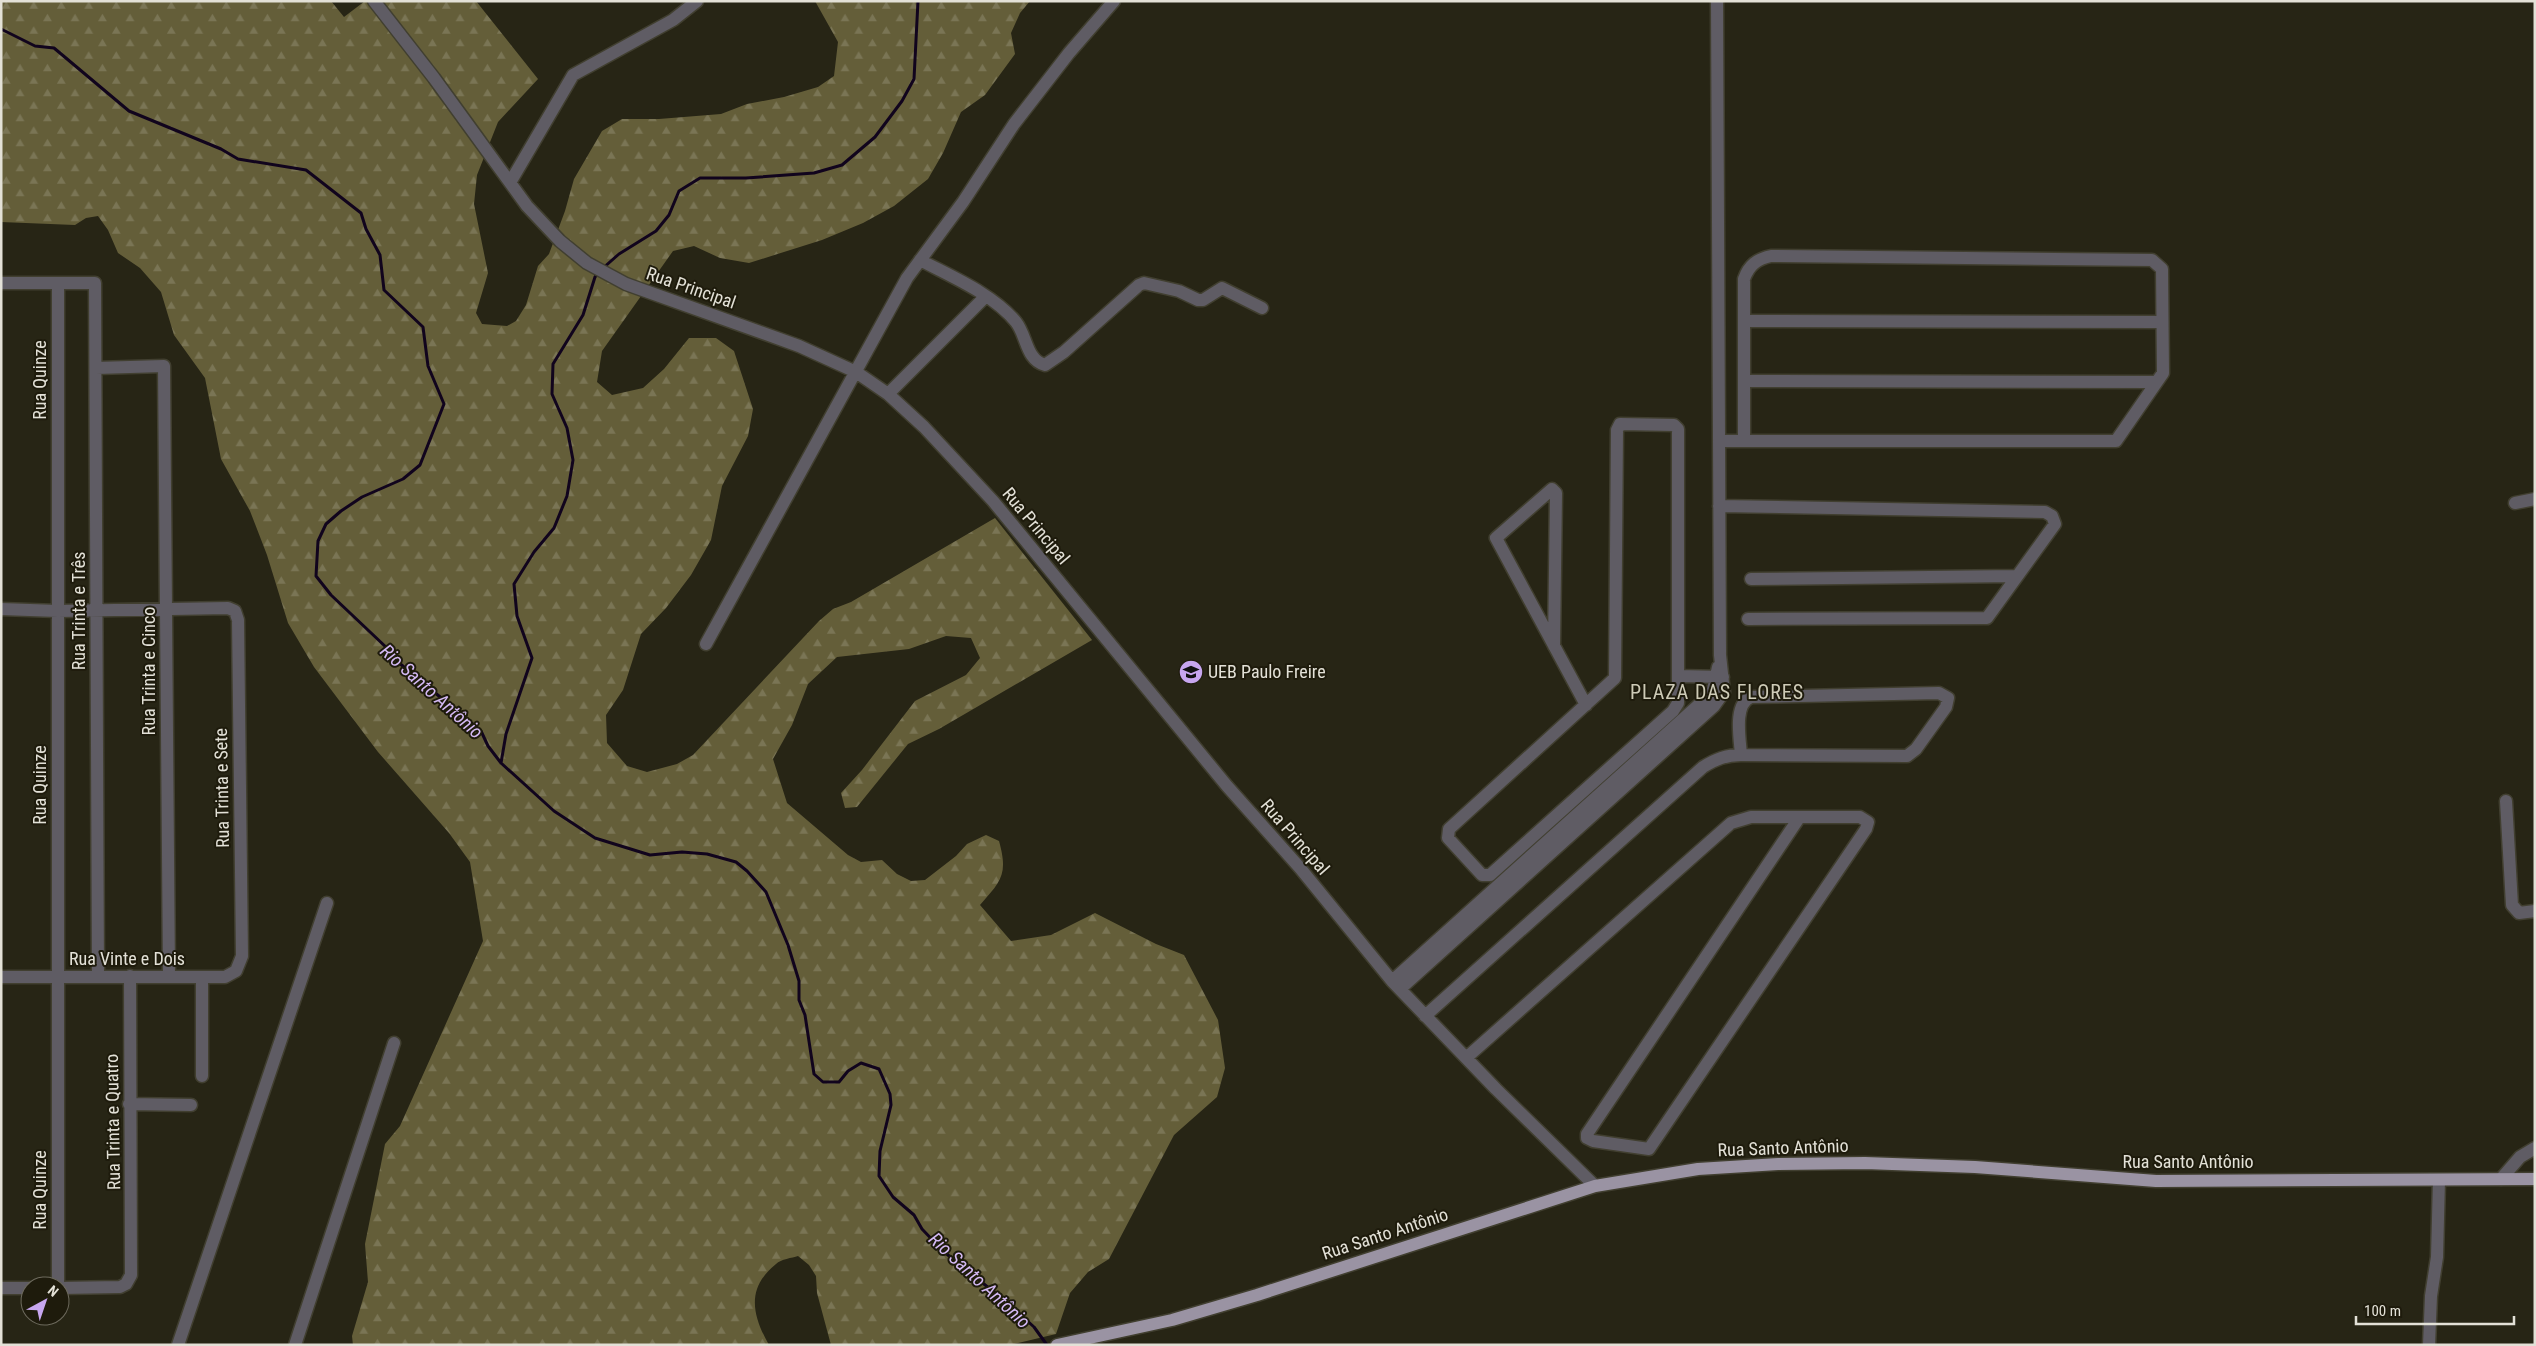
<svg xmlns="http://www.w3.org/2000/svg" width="2536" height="1346" font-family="'Roboto Condensed',sans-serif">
  <defs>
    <pattern id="forest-firs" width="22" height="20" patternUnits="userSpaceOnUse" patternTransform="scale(1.25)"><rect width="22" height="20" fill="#645e39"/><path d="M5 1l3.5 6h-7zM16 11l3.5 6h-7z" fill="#7a7555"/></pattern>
  </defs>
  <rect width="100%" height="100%" fill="#272515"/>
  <path fill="url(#forest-firs)" d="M1 1H331L344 17 365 1H476L538 79 498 122 477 175 474 204 488 273 476 313 482 324 507 326 516 321 526 305 538 266 549 254 565 211 574 179 602 131 622 119H659L721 114 747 104 784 97 818 87 834 76 838 42 815 1H1030L1020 13 1011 33 1015 54 985 95 961 112 943 153 928 179 894 206 863 223 822 240 749 263 720 258 694 246 673 251 602 351 597 382 612 395 643 388 664 369 689 338H716L734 351 753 409 748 436 722 486 711 540 691 575 666 608 641 634 623 690 606 715 607 743 627 766 647 772 677 764 693 755 819 621 833 609 851 602 995 518 1092 640 939 729 908 744 857 807 845 808 841 793 862 770 915 701 966 675 980 658 971 638 946 636 909 649 837 657 808 684 792 725 773 759 787 803 848 855 861 862 882 860 897 874 911 881 925 880 956 856 967 844 986 835 999 841C1008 874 1002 880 980 905L1011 941 1051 935 1095 913 1156 944 1184 955 1218 1020 1225 1068 1217 1097 1174 1135 1109 1259 1088 1272 1070 1293 1056 1334 1010 1345H831L817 1293 816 1276 809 1265 798 1256C792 1258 781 1259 776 1264 746 1288 752 1315 769 1345H353L352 1336 368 1282 365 1244 385 1144 400 1126 483 941 470 862 449 833 378 752 314 667 288 623 267 555 250 511 221 459 205 378 174 335 161 292 140 268 118 253 108 230 98 216 86 218 75 225 1 222Z"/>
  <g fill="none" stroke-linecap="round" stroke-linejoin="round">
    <path stroke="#11041d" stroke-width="3" d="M1 29 35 46 54 48 129 111 221 149 238 159 306 170 361 213 366 229 380 255 384 290 423 327 428 366 444 404 420 465 403 479 362 497 341 511 326 524 318 541 316 576 331 595 388 649 398 662 481 731 488 746 501 763 554 811 595 838 650 855 682 852 707 854 736 862 747 871 766 892 788 945 799 981V1000L805 1015 814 1074 823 1082H839L848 1071 861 1063 879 1069 890 1094 891 1105 880 1151 879 1176 893 1197 914 1215 922 1229 943 1251 1010 1305 1034 1327 1047 1345
      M602 269 619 254 656 231 669 215 679 191 700 178H746L814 173 842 165 875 137 902 101 914 79 918 1
      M501 763 506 734 532 658 517 616 514 584 534 552 554 528 567 496 573 460 567 428 552 394 553 364 583 315 595 277 598 273"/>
    <g stroke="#413f30" stroke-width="15">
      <path id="minor" d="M374 1 434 78 527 206 560 241 587 263 626 284 799 346 856 372 888 394 924 427 993 501 1227 786 1300 868 1392 981 1496 1089 1595 1186
        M511 181 573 75 673 20 697 1
        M920 260C952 277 993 294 1016 322 1027 336 1026 360 1045 365L1064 352 1139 285 1144 283 1179 291 1198 300H1203L1222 288 1262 308
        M1 283H95L98 977
        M1744 321 2162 322
        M96 368 164 366 169 976
        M1744 381 2156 382
        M888 394 985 297
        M1620 424 1674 425 1678 429V703L1673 711 1490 875H1482L1448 838 1449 829 1615 678 1617 430Z
        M1719 441H2116L2163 373 2162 269 2152 260 1771 256C1757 259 1749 265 1744 279V441
        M2515 503 2535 499
        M1719 506 2045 512 2052 516 2055 524 1987 618 1748 619
        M1751 579 2017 576
        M1 609 58 611 228 608 235 611 238 620 242 956 236 971 225 977H1
        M706 644 907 278 963 202 1014 124 1069 53 1114 1
        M1554 646 1556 493 1552 489 1496 538 1586 705
        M1678 676 1723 677
        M2506 801 2512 905 2519 913 2535 911
        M1392 981 1703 701 1713 690 1718 667
        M1400 989 1714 706 1724 692 1720 655 1717 1
        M1425 1016 1703 767C1716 759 1726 755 1741 755L1907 756 1916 749 1946 707 1948 698 1939 693 1751 697C1733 704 1740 739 1741 755
        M1466 1058 1731 823 1751 817H1860L1868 822 1866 829 1649 1149 1593 1141 1587 1138V1134L1799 818
        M202 1076V977
        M129 1104 191 1105
        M2501 1179 2520 1157 2535 1148
        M58 1286V283
        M1 1288H30
        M60 1288 120 1287 126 1284 131 1275 130 976
        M178 1345 327 903
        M295 1345 394 1043
        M2429 1345 2431 1296 2437 1257 2439 1180"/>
    </g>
    <g stroke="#413f30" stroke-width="15">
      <path id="major" d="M1057 1345 1172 1320 1257 1295 1595 1186 1698 1169 1778 1164 1865 1163 1975 1167 2156 1181 2535 1179"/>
    </g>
    <use href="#minor" stroke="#5f5c64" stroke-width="12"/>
    <use href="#major" stroke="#9a93a3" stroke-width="12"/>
  </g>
  <defs>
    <g id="school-disc" transform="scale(1.25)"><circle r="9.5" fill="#c7a6ef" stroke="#1e1b0c"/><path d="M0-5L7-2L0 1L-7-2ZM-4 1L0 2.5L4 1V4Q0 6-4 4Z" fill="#111"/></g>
  </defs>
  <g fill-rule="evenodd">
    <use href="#school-disc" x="1191" y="672"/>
  </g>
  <g text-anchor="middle" stroke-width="4" stroke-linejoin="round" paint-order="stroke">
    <g font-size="18" fill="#e3e1d7" stroke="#1e1b0c">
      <text transform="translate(691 288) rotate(19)" y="6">Rua Principal</text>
      <text transform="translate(40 380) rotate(-90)" y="6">Rua Quinze</text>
      <text transform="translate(1036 526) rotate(50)" y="6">Rua Principal</text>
      <text transform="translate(79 611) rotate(-90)" y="6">Rua Trinta e Três</text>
      <text transform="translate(149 671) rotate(-90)" y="6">Rua Trinta e Cinco</text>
      <text transform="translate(40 785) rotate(-90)" y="6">Rua Quinze</text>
      <text transform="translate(222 788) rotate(-91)" y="6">Rua Trinta e Sete</text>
      <text transform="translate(1295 837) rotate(49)" y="6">Rua Principal</text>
      <text x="127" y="965">Rua Vinte e Dois</text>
      <text transform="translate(113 1122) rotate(-91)" y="6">Rua Trinta e Quatro</text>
      <text transform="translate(1783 1148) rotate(-2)" y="6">Rua Santo Antônio</text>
      <text x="2188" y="1168">Rua Santo Antônio</text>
      <text transform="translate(40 1190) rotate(-90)" y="6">Rua Quinze</text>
      <text transform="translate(1385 1234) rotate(-18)" y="6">Rua Santo Antônio</text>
    </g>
    <g font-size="18" fill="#e3e1d7" stroke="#1e1b0c" text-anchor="start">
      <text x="1208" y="678">UEB Paulo Freire</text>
    </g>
    <g font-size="19" font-style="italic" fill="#d4b9f4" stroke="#1e1b0c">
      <text transform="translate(432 691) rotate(42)" y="7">Rio Santo Antônio</text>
      <text transform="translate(980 1280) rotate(43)" y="7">Rio Santo Antônio</text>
    </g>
    <g font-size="20" letter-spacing="1" fill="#cecbb7" stroke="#1e1b0c">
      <text x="1717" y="699">PLAZA DAS FLORES</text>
    </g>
  </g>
  <rect width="2536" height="1346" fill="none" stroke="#e3e1d7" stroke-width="5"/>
  <g transform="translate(45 1301) rotate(40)"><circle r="24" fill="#1e1b0c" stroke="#6d6a5d"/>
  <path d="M0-4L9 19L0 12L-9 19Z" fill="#c7a6ef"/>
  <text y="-8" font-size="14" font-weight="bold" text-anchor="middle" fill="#e3e1d7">N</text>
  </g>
  <path d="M2356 1316v8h158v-8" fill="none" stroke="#e3e1d7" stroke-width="2.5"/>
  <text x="2364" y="1316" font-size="15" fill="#e3e1d7" stroke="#1e1b0c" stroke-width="4" paint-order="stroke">100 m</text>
</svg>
